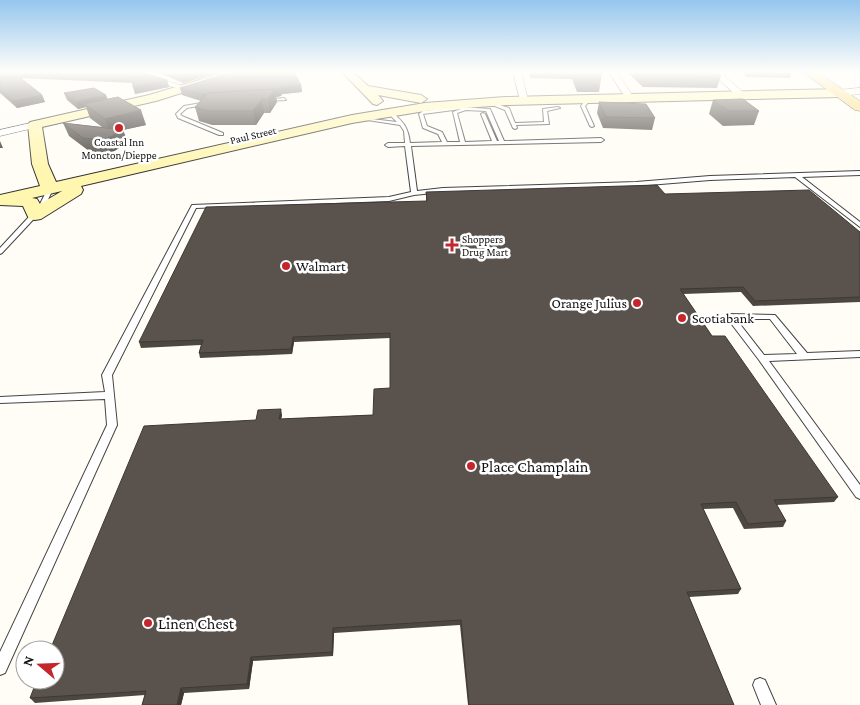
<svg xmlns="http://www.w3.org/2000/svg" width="860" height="705" font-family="'Crimson Pro',serif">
  <rect width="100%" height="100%" fill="#fffdf5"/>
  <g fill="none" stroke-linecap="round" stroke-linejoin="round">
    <g stroke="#444" stroke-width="2">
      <path id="lane" d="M284 98 286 100 265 101 263 100Z
        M587 98 591 99 585 106 594 126 592 127 590 126 581 106Z
        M487 101 509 108 515 123 544 122 543 109 558 107 560 108 547 111 549 124 516 125 517 128 515 129 513 128 505 110 487 103Z
        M207 102 209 104 187 108 180 114 182 116 223 133V135H219L178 118 176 114 184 106Z
        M460 107 490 109 504 141 601 138 604 140 601 142 411 146 417 191 443 188 636 182 710 176 860 171V175L802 177 860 222V227L795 177 710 180 636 186 443 192 414 195 389 201 196 208 112 375 117 425 5 673 0 675V652L107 425 105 399 0 403V397L105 392 102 375 192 205 389 197 411 192 405 146 388 147 385 145 388 143H405L404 131 400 125 361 119 363 118 397 122 387 112 391 111C403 122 408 126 410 143L442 142 438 134 423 128 419 114 423 111ZM461 109 453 112 460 142H447L442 132 427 126 423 114ZM466 110 486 111 499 141H497L485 114 483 113 481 114 492 141 465 142 457 113Z
        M48 188 53 189 44 208 2 253 0 254V248L39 206Z
        M727 314 775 315 807 353 860 351V357L769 361 860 485V499L856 497 759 360 727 318 726 316ZM736 319H770L797 354 764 355Z
        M760 678 765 680 776 705H761L753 685 755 680Z"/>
    </g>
    <g stroke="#444" stroke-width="1">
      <path id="street" d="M513 72H521L528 100 527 102 520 100Z
        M609 72H617L634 98 633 100H627Z
        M711 72H720L744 93V97H738Z
        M141 74H147L188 88 184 90 141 78Z
        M860 88V94L840 96 836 93 840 90Z
        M35 122 40 125 38 127 0 136V130Z"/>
    </g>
    <g stroke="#333" stroke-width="2">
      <path id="secondary" d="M226 72H244L242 74 156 101 42 127 48 164 56 182 352 115 425 103 505 97 840 89 846 93 840 97 505 105 425 111 352 123 81 186 83 190 81 194 41 219 35 220 29 219 23 206 0 205V195L40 186 32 164 28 125 30 122 149 95ZM62 191 40 204 37 199 32 198Z
        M342 72H353L368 86 421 95 427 99 421 103 378 95 383 101 377 105 373 104Z"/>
    </g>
    <g stroke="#222" stroke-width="1">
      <path id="primary" d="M803 72H817L860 101V111L855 110Z"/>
    </g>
    <use href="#lane" fill="#fff" fill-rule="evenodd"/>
    <use href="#street" fill="#fff" fill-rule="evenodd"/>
    <use href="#secondary" fill="#fff6b0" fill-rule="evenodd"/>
    <use href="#primary" fill="#f9d66b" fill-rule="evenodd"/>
  </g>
  <path fill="#4d4742" d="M0 72H131L167 80 169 87 135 94 133 83 21 78 42 95 45 102 17 108 0 93Z
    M149 72H220L183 83 162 74Z
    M529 72H602V73L599 92H577L572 79 530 78Z
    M630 72H716L721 76 717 88 643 87 629 74Z
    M742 72H792L790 78 747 77Z
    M301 85 302 92 282 94 281 96 276 97 277 102 270 113H264L256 125H212L199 121 195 107 201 101 182 95 180 88Z
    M64 93 108 99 146 125 123 130 128 143 109 154 89 151 69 136 63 123 102 127 90 118 86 107 78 109 67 100Z
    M713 100 759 111 754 125 723 126 709 114Z
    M599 102 655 118 652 130 603 128 597 113Z
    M426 192 665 194 860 232V302L753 306 741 292 683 294 712 336 838 497 834 502 777 505 786 521 783 527 744 529 733 508 703 509 741 589 738 594 689 597 734 705H468L460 625 334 633 333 656 253 661 249 689 184 693 181 705H142L145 695 35 703 30 698 256 420 282 415 281 419 373 415 390 388V338L294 342 292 354 200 358 199 353 201 345 141 348 139 342 426 201Z"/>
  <path fill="#3f3936" d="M196 72H220L183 83 181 76Z
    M167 80 169 87 135 94 133 87Z
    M301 85 302 92 282 94 281 96 276 97 277 102 270 113 268 99 203 102 201 94Z
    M42 95 45 102 17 108 13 101Z
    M106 95 109 102 84 104 86 107 78 109 76 102Z
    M262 99 264 113 256 125 253 111Z
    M141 110 146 125 123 130 128 143 109 154 104 140 110 134 105 119Z
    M0 141 3 148H0Z
    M293 337 294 342 292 354 291 349Z
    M281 409 282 415 280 424 279 419Z
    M333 628 334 633 333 656 332 652Z
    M251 657 253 661 249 689 247 684Z
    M181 688 184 693 181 705H177Z"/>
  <path fill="#5a524d" stroke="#3f3936" d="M0 72H13L42 95 13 101 0 89Z
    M21 72H140L167 80 133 87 132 76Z
    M171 72H196L181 76Z
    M232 72H294L301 85 281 87 279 89 274 90 275 89 208 93 207 94H201L180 88Z
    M580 72H602V73Z
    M641 72H716L721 76 645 75Z
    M94 88 106 95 76 102 64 93Z
    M275 89 268 99H262L253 111H208L195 107 208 93Z
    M118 97 141 110 105 119 84 104Z
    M743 99 759 111H728L713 100Z
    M599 102 646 104 655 118 606 117Z
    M63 123 123 130 104 140 83 138Z
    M657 185 665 194 809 190 860 232V297L755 301 743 287 680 289 712 336H725L838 497 774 500 786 521 748 524 736 502 701 504 741 589 687 592 734 705H469L461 620 333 628 332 652 251 657 247 684 181 688 177 705H142L146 691 30 698 37 680H55V650H50L144 426 256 420 258 410 281 409 279 419 373 415 374 389 390 388V333L293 337 291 349 199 353 203 340 139 342 206 207 427 201 426 192Z"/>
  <linearGradient id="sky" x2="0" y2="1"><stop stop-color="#95c6ee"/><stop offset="0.42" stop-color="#fffefa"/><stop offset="1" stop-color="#fffefa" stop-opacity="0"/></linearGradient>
  <rect width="860" height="171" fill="url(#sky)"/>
  <g fill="#c4262e" stroke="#fff" stroke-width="2">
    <circle cx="119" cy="128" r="5"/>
    <path d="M449.5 237.5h5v5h5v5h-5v5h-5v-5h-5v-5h5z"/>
    <circle cx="286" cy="266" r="5"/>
    <circle cx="637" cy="303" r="5"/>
    <circle cx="682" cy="318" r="5"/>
    <circle cx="471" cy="466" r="5"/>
    <circle cx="148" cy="623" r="5"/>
  </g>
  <g text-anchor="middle" stroke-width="5" stroke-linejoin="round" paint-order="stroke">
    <g font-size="11" fill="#111" stroke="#fff">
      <text transform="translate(253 135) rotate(-13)" y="4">Paul Street</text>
    </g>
    <g font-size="11" fill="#111" stroke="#fff">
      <text x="119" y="146">Coastal Inn<tspan x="119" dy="13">Moncton/Dieppe</tspan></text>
      <text x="462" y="243" text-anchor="start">Shoppers<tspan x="462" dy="13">Drug Mart</tspan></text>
    </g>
    <g font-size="14" fill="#111" stroke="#fff" text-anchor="start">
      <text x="296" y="271">Walmart</text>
      <text x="627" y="308" text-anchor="end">Orange Julius</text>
      <text x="692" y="323">Scotiabank</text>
    </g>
    <g font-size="16" fill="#111" stroke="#fff" text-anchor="start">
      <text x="481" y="472">Place Champlain</text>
      <text x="158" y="629">Linen Chest</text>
    </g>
  </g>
  <g transform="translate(40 665) rotate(289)"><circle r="24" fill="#ffffff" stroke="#a0a0a0"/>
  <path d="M0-4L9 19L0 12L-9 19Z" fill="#c4262e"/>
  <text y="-8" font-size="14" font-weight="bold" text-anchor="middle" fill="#111111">N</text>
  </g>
</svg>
